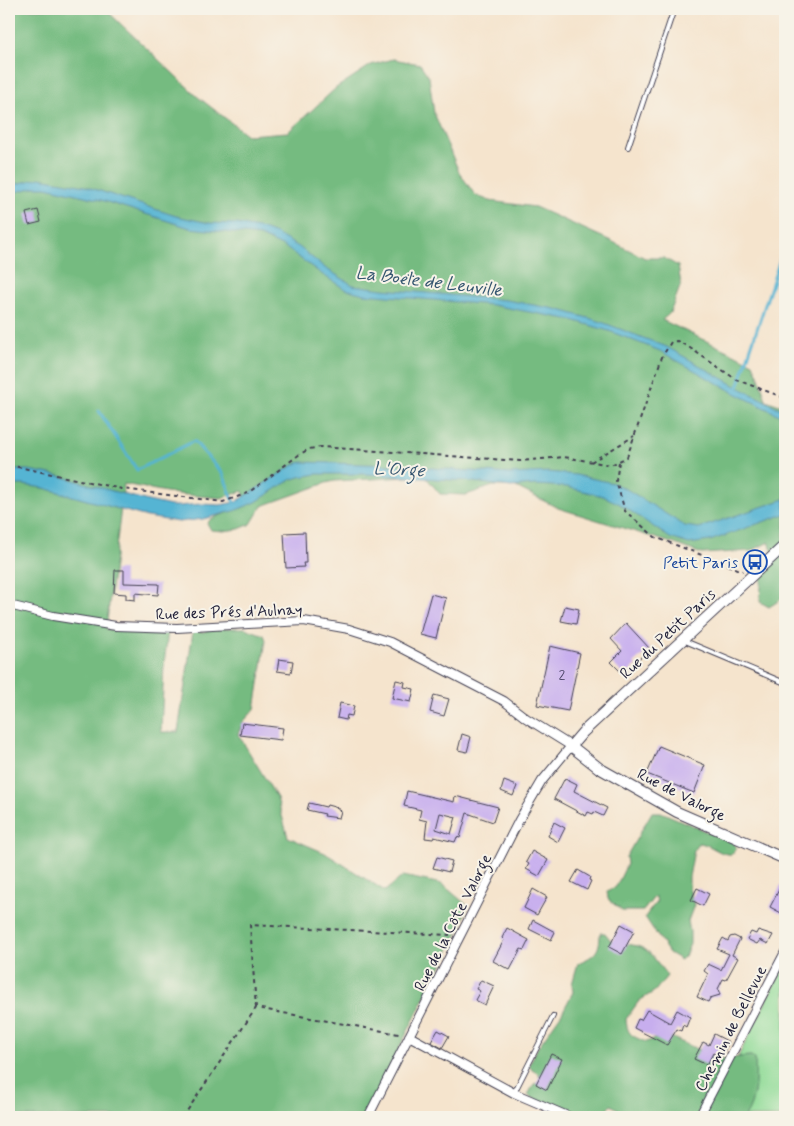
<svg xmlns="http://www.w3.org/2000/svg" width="794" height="1126" font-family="Mynerve,sans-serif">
  <rect width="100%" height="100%" fill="#f7f3e8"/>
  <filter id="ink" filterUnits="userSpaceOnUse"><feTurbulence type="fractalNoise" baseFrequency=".02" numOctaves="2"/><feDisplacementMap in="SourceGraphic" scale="10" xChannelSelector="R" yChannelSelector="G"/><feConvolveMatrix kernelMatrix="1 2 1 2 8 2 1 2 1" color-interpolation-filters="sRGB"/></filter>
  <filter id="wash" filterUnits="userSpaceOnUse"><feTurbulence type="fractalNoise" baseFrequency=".0096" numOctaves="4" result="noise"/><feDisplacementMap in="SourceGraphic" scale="20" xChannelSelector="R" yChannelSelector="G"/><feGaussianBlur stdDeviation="1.12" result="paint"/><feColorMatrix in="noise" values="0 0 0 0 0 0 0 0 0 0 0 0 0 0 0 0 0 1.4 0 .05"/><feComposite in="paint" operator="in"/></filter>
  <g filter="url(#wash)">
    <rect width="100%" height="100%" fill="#f5e4cd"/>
    <path fill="#90db97" stroke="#597e69" d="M785 964V1117H745C756 1100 756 1079 755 1059L751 1056 738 1057Z"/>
    <path fill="#74bb80" stroke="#4b6e5e" d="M9 9H105L198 97 247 135 288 132 336 88 371 65 393 59 420 64 429 77 434 113 459 172 475 195 490 201 535 207 609 240 645 258H664L678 266 681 284 670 313 662 320 753 363 759 377 766 400 785 407V532L783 534 785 538V597L769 607 760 602 762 569 773 552 769 542 751 551 702 554 675 544 558 508 514 486H493L466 495 440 494 425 476 335 481 326 483 262 506 251 524 239 529 224 531 211 530 207 523 211 519 239 508 245 499 243 491 221 498 177 494 124 484 106 629 168 631 164 665 161 732H178L193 631 203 632 213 628H245L264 635 266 640 255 709 243 722 238 734 277 798 288 837 325 853 385 891 403 876 442 884 468 906 457 935 364 1117H9Z
      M652 812H661L735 844 736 848 732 854C720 856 710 843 698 843L694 850 689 877V888L694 905 688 921 690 932V944L685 956 681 960 669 953 645 917 657 901 655 896 643 911H622L608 899 607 891 616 887 627 864 626 857Z
      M600 933H605L613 943C648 945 648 949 667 976L655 991 639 1001 626 1019C627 1035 632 1036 646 1042L666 1035 719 1059 751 1056 755 1059C756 1079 756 1100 745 1117H625L621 1111 611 1105 600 1117H564L528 1095 534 1084 540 1082 539 1074 532 1070 529 1065 538 1047 562 1013 573 992 572 984 578 963C594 956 600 953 600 933Z"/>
    <path fill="#55b4d3" stroke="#3c6b87" d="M40 178 85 186 176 216 209 223 237 224 263 229 276 234 299 247 325 268 353 285 383 289 506 300 556 309 599 321 667 347 738 387 785 411V418L733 392 660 351 609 331 572 320 492 305 364 294 345 289 323 275 286 248 260 236 190 228 101 200 46 187H35L9 194V186Z
      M302 462 393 465 511 474 549 472 576 475 613 483 628 490 685 526 699 528 785 499V514L710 541 689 544 670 538 620 504 603 496 567 487 536 485 511 487 466 481 366 474H317L300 477 290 480 256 502 234 511 203 519 179 522 147 517 44 488 23 485H9V470H29L56 475 148 501 171 506H179L201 504 220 505 236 502 295 464Z"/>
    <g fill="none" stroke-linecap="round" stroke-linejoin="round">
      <path stroke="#55b4d3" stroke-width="3" d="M737 390 785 244
        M99 411 137 470 194 441 223 474 235 505"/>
    </g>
    <g id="blocks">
      <path fill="#c7aeee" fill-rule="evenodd" d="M38 210 41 222 29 225 26 213Z
        M305 532 306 563H303L304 567 286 568 284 533Z
        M115 570H124V583L159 584 158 595 135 593V600L126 599V594L114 593Z
        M431 594 446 598 436 638 420 634Z
        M565 606 579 609 576 624 561 621Z
        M626 623 650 649 634 663 636 665 625 676 611 662 622 651 611 639Z
        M550 646 580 653 568 711 537 705Z
        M279 659 293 661 291 673 277 671Z
        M396 680 405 682 404 687 414 689 411 702 392 698Z
        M434 695 449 699 444 716 430 712Z
        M340 703 354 706 352 716 347 715 346 720 337 718Z
        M242 723 283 728 281 740 240 735Z
        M462 734 471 737 467 752 458 750Z
        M659 746 705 765 694 793 647 774Z
        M565 778 577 784 574 791 607 808 603 816 594 812 593 814 588 812 586 816 554 799Z
        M504 781 517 786 513 796 501 791Z
        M407 791 454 802 455 796 498 807 493 822 467 813 460 838 457 837 455 842 434 837 433 839 425 838 427 821 419 819 421 810 404 806ZM440 813 456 817 451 834 436 829Z
        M309 803 326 807 327 805 338 808V810L341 811 339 818 324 816 325 814 307 810Z
        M554 822 565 828 558 842 548 836Z
        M532 851 548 860 539 876 526 869 529 864 526 862Z
        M437 857 452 861 449 872 433 868Z
        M578 870 590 877 589 880 591 881 587 890 571 882Z
        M785 878V915L770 907Z
        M697 888 709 894 703 906 691 900Z
        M533 889 547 897 537 915 524 908Z
        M533 920 555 932 551 940 529 929Z
        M621 924 634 931 622 954 609 947Z
        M507 928 529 940 524 950 521 949 510 970 493 961 504 940 502 938Z
        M758 930 773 935 768 944 760 940 757 944 747 939 751 932 756 934Z
        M734 936 740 939 732 955 738 958 726 980 723 979 718 989 720 995 710 998 708 1002 697 997 708 974 704 971 708 964 721 970 729 954 717 949 723 938 728 941 730 937Z
        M481 980 494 986 485 1005 475 1000 480 991 476 989Z
        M647 1010 670 1023 677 1010 690 1017 686 1027 683 1025 681 1031 677 1029 667 1045 634 1028 638 1019 641 1020Z
        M438 1030 449 1036 442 1048 431 1042Z
        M714 1034 729 1042 721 1057 713 1053 707 1065 694 1059 703 1042 709 1045Z
        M551 1054 562 1059 547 1090 536 1084Z"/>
    </g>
  </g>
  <g filter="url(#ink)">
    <use href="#blocks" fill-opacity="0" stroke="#423f51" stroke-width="1"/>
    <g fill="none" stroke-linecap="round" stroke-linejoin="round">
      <g stroke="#423f51" stroke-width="6">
        <path id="service" d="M628 147 674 9
          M685 641 785 683
          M514 1093 553 1016"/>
      </g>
      <g stroke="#423f51" stroke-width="10">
        <path id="minor" d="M9 605 53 616 116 626 177 628 304 621 349 629 390 642 504 701 526 718 571 746 542 781 519 820 368 1117
          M409 1036 514 1093 570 1117
          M699 1117 785 952"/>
      </g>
      <g stroke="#423f51" stroke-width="12">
        <path id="tertiary" d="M785 545 583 732 571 746 599 768 677 812 785 859"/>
      </g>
      <path stroke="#423f51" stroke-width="2" stroke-dasharray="4 4" stroke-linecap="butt" d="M591 462 634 436
        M619 462 616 481 625 511 655 537 743 571
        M9 465 122 489 223 502 248 493 300 454 309 449 321 447 520 461 564 457 611 465 627 457 662 357 671 342 677 341 687 346 737 380 785 398
        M256 1008 250 925 450 935
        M183 1117 256 1008 399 1034"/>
      <use href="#service" stroke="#fff" stroke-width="4"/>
      <use href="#minor" stroke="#fff" stroke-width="8"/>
      <use href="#tertiary" stroke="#fff" stroke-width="10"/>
    </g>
  </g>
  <defs>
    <g id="bus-ring" transform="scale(1.25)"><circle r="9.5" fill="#f7f3e8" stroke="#1a4fb4" stroke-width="1.5"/><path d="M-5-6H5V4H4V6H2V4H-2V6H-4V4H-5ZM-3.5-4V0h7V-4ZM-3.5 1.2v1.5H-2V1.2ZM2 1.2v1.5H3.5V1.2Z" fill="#1a4fb4"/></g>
  </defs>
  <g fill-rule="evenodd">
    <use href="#bus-ring" x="755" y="562"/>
  </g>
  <g text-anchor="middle" stroke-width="4" stroke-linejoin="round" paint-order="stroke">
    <g font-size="14" fill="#4b4568">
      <text x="562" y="679">2</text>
    </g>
    <g font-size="16" fill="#164399" stroke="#f7f3e8" text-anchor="end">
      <text x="738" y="568">Petit Paris</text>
    </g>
    <g font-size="16" fill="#22223b" stroke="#f7f3e8">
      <text transform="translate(229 611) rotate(-2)" y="6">Rue des Prés d'Aulnay</text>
      <text transform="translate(667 633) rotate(-43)" y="6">Rue du Petit Paris</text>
      <text transform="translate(682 794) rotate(27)" y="6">Rue de Valorge</text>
      <text transform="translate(452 922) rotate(-63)" y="6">Rue de la Côte Valorge</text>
      <text transform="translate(730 1028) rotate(-63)" y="6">Chemin de Bellevue</text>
    </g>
    <g font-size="18" font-style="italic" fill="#345570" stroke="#f7f3e8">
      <text transform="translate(429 281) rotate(7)" y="6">La Boële de Leuville</text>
      <text transform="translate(399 469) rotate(3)" y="6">L'Orge</text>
    </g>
  </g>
  <rect width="794" height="1126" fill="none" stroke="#f7f3e8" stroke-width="30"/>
</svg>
